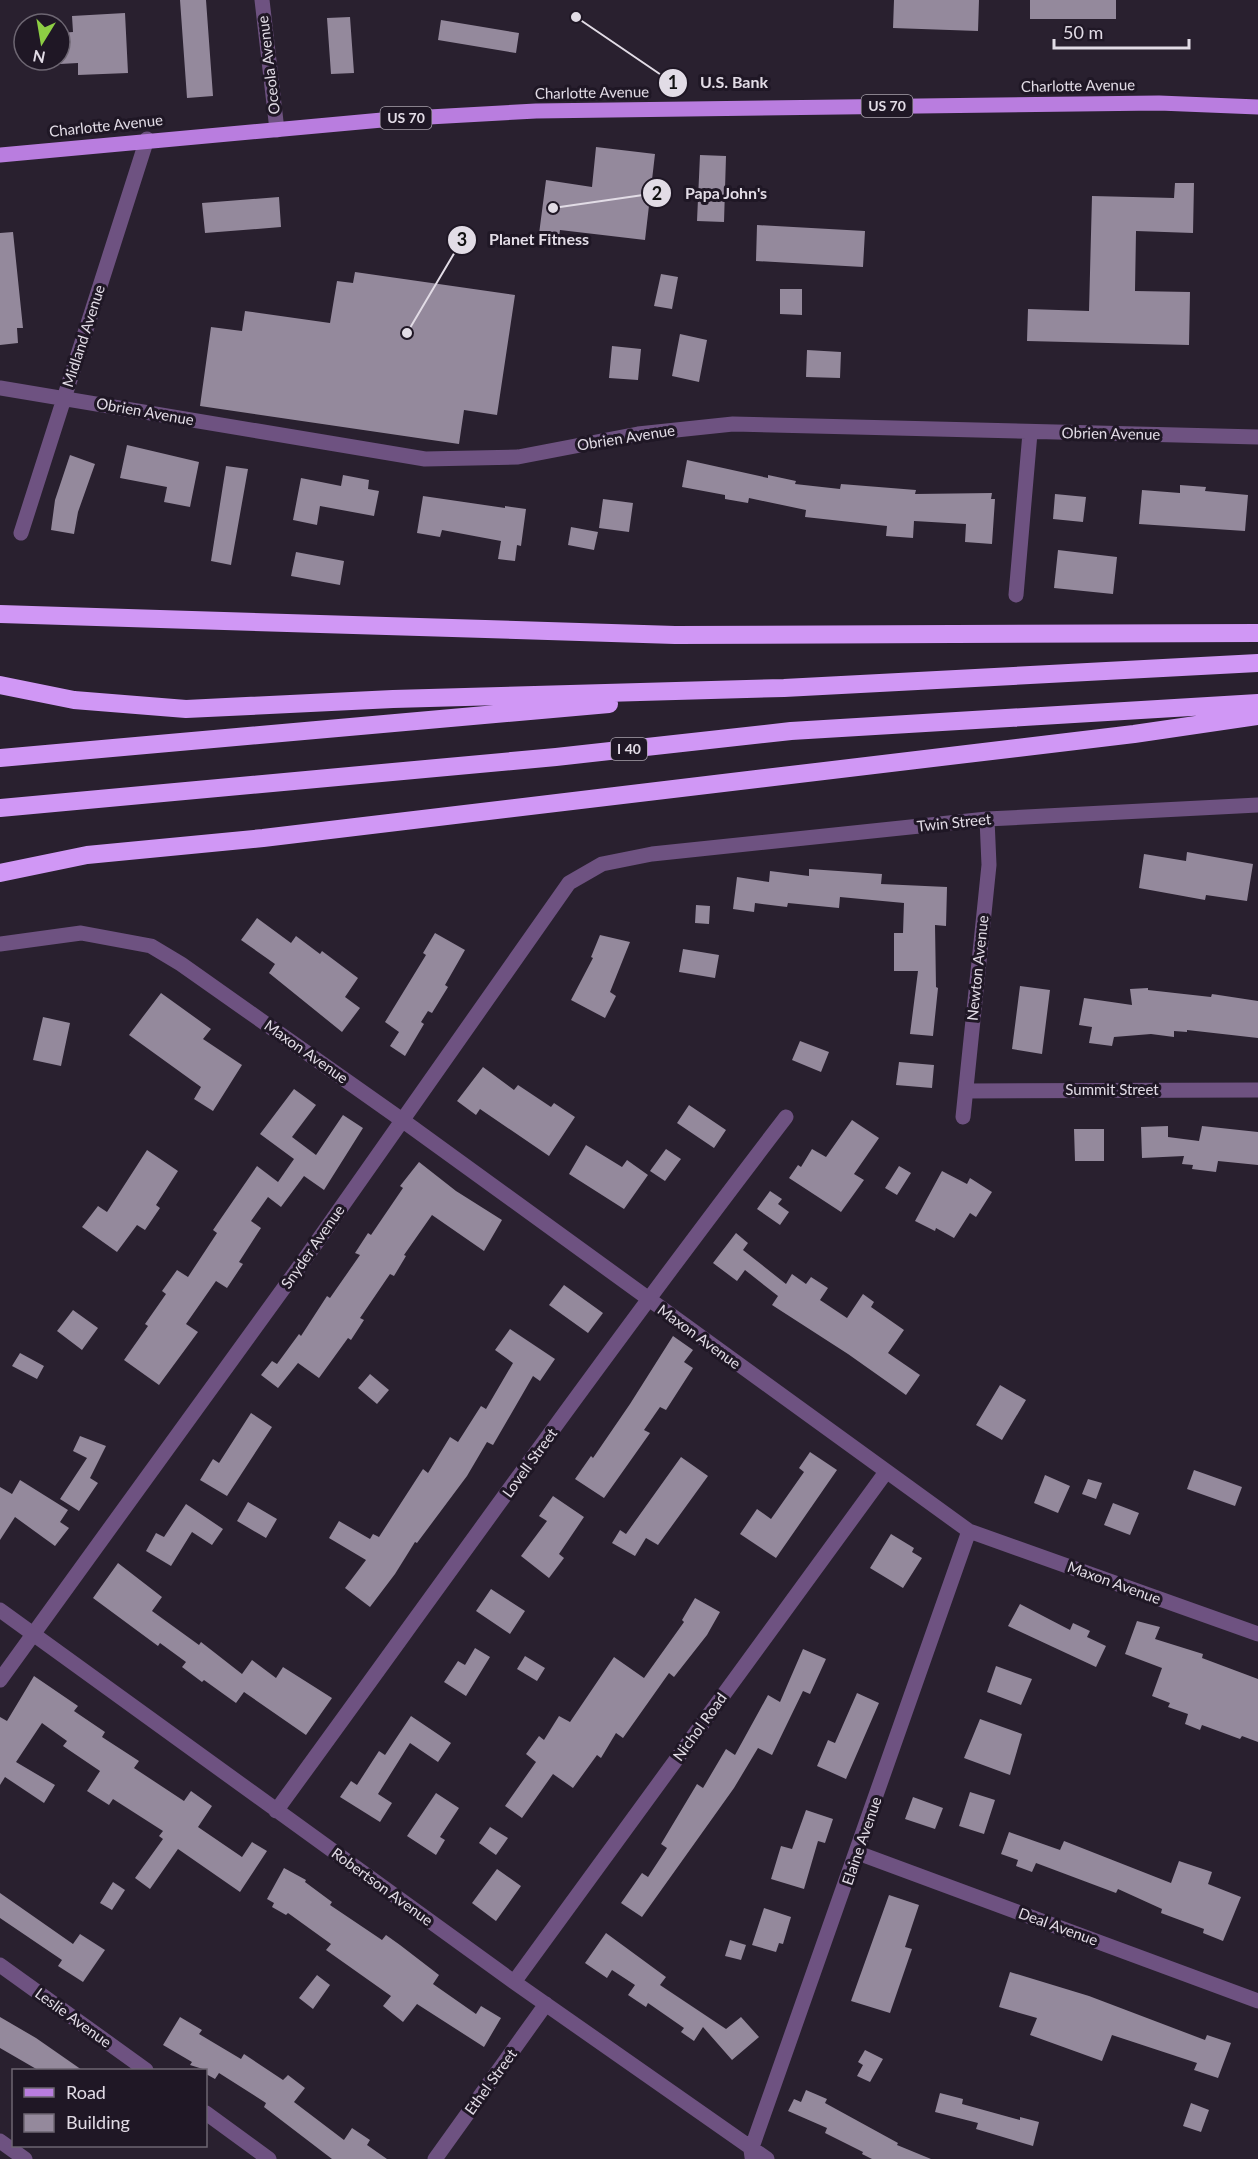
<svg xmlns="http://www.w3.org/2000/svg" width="1258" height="2159" font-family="Lato,sans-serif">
  <rect width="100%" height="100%" fill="#29202f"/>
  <path fill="#94899c" d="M180 0H206L213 96 187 98Z
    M894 0H979L978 31 893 28Z
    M1030 0H1116V19H1030Z
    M125 13 128 73 78 75V63L60 64V33L73 32 72 16Z
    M350 17 354 73 331 74 327 18Z
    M441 20 519 33 516 53 438 40Z
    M596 147 655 154 645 240 560 230 559 237 539 234 546 180 592 187Z
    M700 155 726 156 724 222 697 221Z
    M1175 183H1194L1193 233 1136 231 1135 291 1190 292 1189 345 1027 341 1028 309 1089 311 1092 196 1174 198Z
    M279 197 281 227 205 233 202 203Z
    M757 225 865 231 863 267 756 261Z
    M13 232 23 328H17L18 343 0 345V233Z
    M355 272 515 295 497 415 464 410 459 444 200 406 211 327 242 331 245 311 330 323 337 281 353 283Z
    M661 274 678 277 672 309 654 306Z
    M780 289H802V315L780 314Z
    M680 334 707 340 699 382 672 376Z
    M612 346 641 349 638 380 609 378Z
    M807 350 841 352 840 378 806 377Z
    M127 445 199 462 190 507 164 502 167 487 120 478Z
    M70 455 95 464 78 512 74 534 51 530 55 500Z
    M687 460 768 478V475L796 481 795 484 840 489 841 484 916 490 915 494 992 493 991 499H995L992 544 965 542 966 524 914 521 913 538 886 536 887 526 805 517 806 510 749 498 748 503 725 499V495L682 487Z
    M226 466 248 469 231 565 211 561Z
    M343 475 369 480 368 489 379 491 374 516 320 506 317 525 293 520 301 478 341 486Z
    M1180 485 1206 487 1205 491 1248 495 1245 531 1139 524 1142 490 1180 493Z
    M1055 494 1086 497 1083 522 1053 519Z
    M423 496 505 508V506L526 509 521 546 517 545 515 561 498 559 501 541 442 530 440 537 417 533Z
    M603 499 633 503 629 532 599 528Z
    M571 527 598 532 594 550 568 545Z
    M1058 550 1117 557 1113 594 1054 588Z
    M296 552 344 561 340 585 291 576Z
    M1187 852 1253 864 1247 901 1206 895 1205 900 1139 888 1144 854 1186 861Z
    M809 869 882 874 881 884 947 887 946 926 935 925 936 987 938 988 933 1036 910 1034 918 971H894V933H903L904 903 840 897 839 908 788 903 787 907 755 903 754 912 733 909 737 877 769 882 770 871 809 876Z
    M696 905 710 906 709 924 695 923Z
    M257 918 291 943 296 936 320 954 322 951 358 978 345 997 360 1008 342 1032 269 973 275 964 241 940Z
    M435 933 465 950 445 985 448 987 432 1013 428 1011 421 1022 424 1024 405 1056 390 1046 399 1032 385 1022 426 955 423 953Z
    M600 935 630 942 610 992 616 996 605 1018 571 1000 593 958 591 957Z
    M683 949 719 955 715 978 679 972Z
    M1020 986 1050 990 1042 1054 1012 1049Z
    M1148 988V990L1211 997 1212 994 1258 1001V1038L1187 1030V1032L1174 1031V1037L1151 1034 1114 1037 1112 1046 1089 1043 1092 1027 1079 1025 1084 998 1132 1005 1130 989Z
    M161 993 211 1029 203 1039 242 1065 213 1111 194 1099 201 1087 129 1035Z
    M43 1017 70 1023 61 1066 33 1060Z
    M800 1041 829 1052 821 1072 792 1060Z
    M899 1062 934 1065 932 1088 896 1085Z
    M483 1067 514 1090 518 1085 551 1107 554 1103 575 1117 549 1156 480 1109 476 1115 457 1101Z
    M294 1089 316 1105 292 1137 316 1155 343 1115 363 1128 324 1190 304 1176 281 1207 268 1197 251 1221 261 1228 239 1262 243 1264 227 1288 216 1281 186 1324 198 1332 159 1385 124 1360 148 1326 145 1324 166 1294 162 1291 177 1270 188 1277 217 1233 213 1230 257 1166 278 1182 294 1159 260 1134Z
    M689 1105 726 1130 714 1148 677 1123Z
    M852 1120 879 1138 854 1174 864 1180 841 1212 789 1178 798 1165 801 1167 812 1149 826 1157Z
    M1168 1126V1137L1199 1141 1202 1126 1258 1132V1165L1218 1161 1216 1172 1192 1169 1193 1165 1182 1164 1184 1156 1142 1158 1141 1127Z
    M1074 1129H1104V1161H1075Z
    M586 1145 622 1167 627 1160 648 1175 624 1209 569 1174Z
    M666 1149 681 1159 665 1181 650 1171Z
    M147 1150 178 1171 156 1205 160 1208 145 1230 137 1225 117 1252 82 1227 98 1206 107 1212Z
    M419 1162 456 1191 502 1220 484 1251 432 1215 404 1255 406 1256 394 1276 390 1274 360 1318 364 1320 351 1340 348 1338 319 1378 298 1363 278 1388 261 1375 272 1361 277 1364 299 1334 301 1336 327 1296 330 1298 360 1255 355 1253 368 1233 371 1235 403 1188 400 1186Z
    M899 1166 911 1173 897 1195 885 1188Z
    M942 1171 967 1184 970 1178 992 1192 976 1217 970 1213 954 1238 936 1228 935 1231 915 1221Z
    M770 1191 782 1199 778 1204 789 1212 780 1225 757 1209Z
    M736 1233 748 1243 743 1250 786 1284 792 1274 806 1284 811 1277 828 1288 820 1300 847 1318 863 1294 874 1302 871 1307 904 1330 888 1353 920 1375 906 1395 848 1354 772 1305 778 1296 745 1270 737 1281 713 1263Z
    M564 1285 603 1313 588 1333 549 1305Z
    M73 1310 98 1328 82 1350 57 1331Z
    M510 1329 555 1359 540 1381 533 1376 493 1445 487 1442 467 1476 417 1543 415 1542 395 1574 370 1607 345 1588 366 1560 329 1538 339 1521 370 1539 373 1534 379 1537 423 1469 428 1473 450 1437 458 1442 481 1406 486 1409 513 1363 495 1350Z
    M673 1336 693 1350 684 1362 693 1368 666 1410 660 1407 644 1430 650 1433 604 1498 575 1479 591 1456 593 1458 630 1404Z
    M20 1353 44 1366 37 1379 12 1366Z
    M370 1374 389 1390 377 1404 358 1388Z
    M1000 1385 1026 1400 1002 1440 976 1425Z
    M251 1413 272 1427 227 1496 200 1480 213 1459 219 1463Z
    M80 1436 106 1446 90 1478 98 1483 79 1511 60 1499 87 1458 73 1451Z
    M810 1452 837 1470 776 1558 740 1534 757 1509 771 1519 804 1472 799 1468Z
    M681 1457 708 1476 658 1545 646 1538 635 1556 612 1543 620 1530 626 1534Z
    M1194 1470 1242 1487 1235 1506 1187 1489Z
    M1045 1475 1070 1486 1058 1513 1034 1503Z
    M1088 1479 1102 1483 1096 1499 1082 1494Z
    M20 1480 68 1510 60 1522 69 1528 55 1546 15 1517 0 1540V1487L12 1494Z
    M553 1496 584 1517 559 1554 564 1558 549 1578 521 1556 547 1521 539 1516Z
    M248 1502 277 1519 266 1538 237 1521Z
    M1113 1503 1139 1513 1130 1535 1104 1525Z
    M186 1504 223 1529 212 1545 192 1532 171 1566 146 1551 156 1533 164 1537Z
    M891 1534 914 1548 912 1552 922 1558 903 1588 870 1568Z
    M118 1563 162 1597 152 1611 199 1645 201 1642 242 1674 252 1660 276 1678 283 1667 332 1698 306 1735 244 1692 236 1703 204 1680 202 1682 182 1667 186 1662 160 1643 158 1646 93 1598Z
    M491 1589 525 1611 510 1634 476 1611Z
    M695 1598 720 1612 707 1635 674 1677 669 1673 623 1738 616 1733 601 1758 597 1755 573 1788 553 1774 522 1818 505 1806 536 1762 526 1754 539 1736 544 1740 559 1716 570 1722 614 1657 644 1678 684 1622 682 1620Z
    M1020 1604 1070 1630 1073 1623 1090 1631 1087 1637 1106 1646 1096 1667 1008 1626Z
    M1137 1621 1160 1627 1155 1639 1203 1654 1202 1658 1258 1679V1742L1242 1736 1240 1739 1202 1725 1200 1730 1185 1724 1188 1714 1168 1707 1170 1703 1152 1696 1162 1668 1125 1654Z
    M475 1648 490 1657 466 1696 444 1682 458 1661 465 1665Z
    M803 1649 826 1659 810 1694 803 1691 772 1755 758 1748 734 1788 642 1917 621 1903 642 1873 648 1877 667 1848 661 1844 697 1784 703 1788 726 1749 735 1755 768 1695 780 1702Z
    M525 1656 545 1668 537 1681 517 1669Z
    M996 1666 1032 1679 1021 1705 987 1692Z
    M34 1676 78 1706 74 1711 105 1732 102 1737 139 1761 134 1768 184 1801 191 1791 212 1806 198 1827 242 1857 252 1842 267 1851 240 1892 178 1849 150 1889 135 1878 163 1839 159 1836 163 1831 113 1799 109 1805 87 1791 100 1771 63 1746 67 1741 42 1723 16 1762 55 1785 44 1803 5 1777 0 1785V1717L7 1721Z
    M857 1693 879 1703 846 1779 817 1766 828 1740 835 1743Z
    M411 1716 451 1743 438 1762 410 1743 378 1794 392 1803 380 1822 340 1797 351 1781 357 1785 379 1751 385 1755Z
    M980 1719 1022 1734 1010 1775 964 1758Z
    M970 1792 995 1800 984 1834 959 1826Z
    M436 1793 459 1808 440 1837 445 1840 436 1855 407 1836Z
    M913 1797 943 1808 935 1829 905 1819Z
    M806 1810 833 1819 825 1843 818 1841 804 1889 771 1879 781 1846 792 1849Z
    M490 1827 508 1838 496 1855 479 1843Z
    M1009 1832 1060 1850 1064 1841 1171 1883 1179 1861 1212 1872 1208 1884 1241 1897 1223 1941 1203 1933 1204 1929 1161 1913 1162 1909 1118 1889 1116 1893 1036 1863 1032 1872 1016 1866 1018 1860 1001 1854Z
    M284 1868 306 1880 305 1882 332 1902 330 1905 382 1940 386 1935 400 1945 439 1975 433 1984 476 2014 481 2006 501 2018 484 2047 417 2004 403 2022 383 2006 391 1996 326 1950 331 1944 288 1913 286 1915 272 1907 274 1903 267 1899Z
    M497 1869 521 1886 496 1921 472 1903Z
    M113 1882 125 1890 112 1910 100 1903Z
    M0 1893 73 1944 80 1934 105 1950 83 1982 58 1966 62 1960 0 1918Z
    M889 1895 919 1905 905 1947 912 1949 890 2013 851 2001Z
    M764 1908 791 1917 783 1944 779 1943 776 1952 752 1945Z
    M606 1933 666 1977 660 1985 726 2029 741 2017 759 2037 732 2060 703 2027 694 2041 681 2032 684 2028 648 2003 646 2007 628 1995 635 1985 612 1970 607 1978 585 1963Z
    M730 1940 746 1945 741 1960 725 1956Z
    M1010 1972 1089 1996 1205 2040 1207 2035 1231 2043 1218 2078 1194 2070 1197 2063 1112 2035 1102 2061 1030 2035 1037 2018 999 2007Z
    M317 1975 330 1985 313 2009 299 1998Z
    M0 2017 36 2038 82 2070H38L0 2048Z
    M180 2017 202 2030 199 2034 241 2059 244 2054 283 2080 288 2075 305 2088 294 2102 344 2140 352 2128 370 2140 367 2145 387 2159H332L264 2107 266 2103 219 2073 215 2079 206 2074V2070L190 2065 192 2062 163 2045Z
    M865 2050 883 2059 870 2082 857 2076 863 2065 858 2062Z
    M806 2090 827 2099 825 2103 898 2143 897 2145 931 2159H872L862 2154 863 2152 825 2133 827 2128 788 2111 794 2099 801 2102Z
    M940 2093 963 2099 962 2104 1020 2120V2117L1039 2122 1033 2146 976 2129 978 2123 935 2112Z
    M1191 2103 1209 2110 1201 2132 1183 2126Z"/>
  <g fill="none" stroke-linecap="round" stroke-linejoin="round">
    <path stroke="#6e5281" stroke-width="15" d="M262 0 277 130
      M0 388 425 459 518 457 638 434 733 424 1258 437
      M21 533 147 139
      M1016 595 1030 433
      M0 944 81 933 151 946 181 964 402 1120 969 1531 1258 1634
      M966 1091 1258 1090
      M963 1117 989 865 987 819
      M0 1610 514 1982 767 2159
      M0 1680 307 1256 569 883 602 864 652 854 987 819 1258 805
      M276 1811C445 1579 611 1345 786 1117
      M858 1853 1258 2001
      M0 1965 146 2070
      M514 1982 886 1472
      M206 2113 269 2159
      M0 2141 25 2159
      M752 2157 751 2150 969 1531
      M435 2159 546 2004"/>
    <path stroke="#b97ddf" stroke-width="15" d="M0 155 393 119 536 111 1159 103 1258 107"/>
    <path stroke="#d097f5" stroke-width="18" d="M0 614 675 635 1258 633
      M0 685 74 700 186 709 393 699 784 688 1258 663
      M0 758 609 704
      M0 808 556 757 791 731 1258 703
      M0 873 87 855 263 838 1134 734 1258 716"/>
  </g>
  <g text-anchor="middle" stroke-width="6" stroke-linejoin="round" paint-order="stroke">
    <g fill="#1f1725" stroke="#a8a1ac" stroke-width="1.5">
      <rect x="861.5" y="95" width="51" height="22" rx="4.5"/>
      <rect x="380.5" y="107" width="51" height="22" rx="4.5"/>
      <rect x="611" y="738" width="36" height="22" rx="4.5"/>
    </g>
    <g font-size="14" font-weight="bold" fill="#e2dce6">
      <text x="887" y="111">US 70</text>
      <text x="406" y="123">US 70</text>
      <text x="629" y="754">I 40</text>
    </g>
    <g font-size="15" fill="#e2dce6" stroke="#1f1725">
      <text transform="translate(269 65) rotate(-97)" y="5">Oceola Avenue</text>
      <text transform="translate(1078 86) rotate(-1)" y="5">Charlotte Avenue</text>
      <text transform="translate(592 93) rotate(-1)" y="5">Charlotte Avenue</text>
      <text transform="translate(106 126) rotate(-6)" y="5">Charlotte Avenue</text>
      <text transform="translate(84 336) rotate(-72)" y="5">Midland Avenue</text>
      <text transform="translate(145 412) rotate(10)" y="5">Obrien Avenue</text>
      <text transform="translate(1111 434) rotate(1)" y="5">Obrien Avenue</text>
      <text transform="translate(626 438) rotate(-9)" y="5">Obrien Avenue</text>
      <text transform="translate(954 823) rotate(-6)" y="5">Twin Street</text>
      <text transform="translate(978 968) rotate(-84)" y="5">Newton Avenue</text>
      <text transform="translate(306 1052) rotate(35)" y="5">Maxon Avenue</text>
      <text x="1112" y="1095">Summit Street</text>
      <text transform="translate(313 1247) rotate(-55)" y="5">Snyder Avenue</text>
      <text transform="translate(699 1337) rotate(36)" y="5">Maxon Avenue</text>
      <text transform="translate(530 1463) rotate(-54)" y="5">Lovell Street</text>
      <text transform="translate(1114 1583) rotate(20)" y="5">Maxon Avenue</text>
      <text transform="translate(700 1727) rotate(-54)" y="5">Nichol Road</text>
      <text transform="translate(862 1841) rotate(-71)" y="5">Elaine Avenue</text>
      <text transform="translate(382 1887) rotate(36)" y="5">Robertson Avenue</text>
      <text transform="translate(1058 1927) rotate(20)" y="5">Deal Avenue</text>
      <text transform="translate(73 2018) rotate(36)" y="5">Leslie Avenue</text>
      <text transform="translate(491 2082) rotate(-54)" y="5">Ethel Street</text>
    </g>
  </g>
  <path fill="none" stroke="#e2dce6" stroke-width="2" d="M576 17L673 83M553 208L657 193M407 333L462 240"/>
  <g fill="#e2dce6" stroke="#1f1725" stroke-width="2">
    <circle cx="576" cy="17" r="6"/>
    <circle cx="553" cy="208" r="6"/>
    <circle cx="407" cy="333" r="6"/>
    <circle cx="673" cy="83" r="15"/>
    <circle cx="657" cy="193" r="15"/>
    <circle cx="462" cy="240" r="15"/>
  </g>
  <g font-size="18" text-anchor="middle" font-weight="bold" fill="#111">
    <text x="673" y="89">1</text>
    <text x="657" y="200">2</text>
    <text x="462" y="246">3</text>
  </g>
  <g font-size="16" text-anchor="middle" font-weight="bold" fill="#e2dce6" stroke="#1f1725" stroke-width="6" stroke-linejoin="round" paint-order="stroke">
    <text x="734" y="88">U.S. Bank</text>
    <text x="726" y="199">Papa John's</text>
    <text x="539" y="245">Planet Fitness</text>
  </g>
  <rect x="12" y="2069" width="195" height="78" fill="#1f1725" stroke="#6d6672" stroke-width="1.5"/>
  <rect x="24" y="2088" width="30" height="9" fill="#b97ddf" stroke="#6d6672" stroke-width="1.5"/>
  <text x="66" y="2099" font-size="18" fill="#e2dce6">Road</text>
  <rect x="24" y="2114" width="30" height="18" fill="#94899c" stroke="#6d6672" stroke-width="1.5"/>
  <text x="66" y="2129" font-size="18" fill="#e2dce6">Building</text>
  <g transform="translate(42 42) rotate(191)"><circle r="28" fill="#1f1725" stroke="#6d6672" stroke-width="1.5"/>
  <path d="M0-4.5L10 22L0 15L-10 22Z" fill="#8dce44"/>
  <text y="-9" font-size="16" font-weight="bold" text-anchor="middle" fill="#e2dce6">N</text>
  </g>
  <path d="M1054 39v9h135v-9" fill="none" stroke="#e2dce6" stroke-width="3"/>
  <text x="1063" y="39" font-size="18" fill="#e2dce6" stroke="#1f1725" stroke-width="4.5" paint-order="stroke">50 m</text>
</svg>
